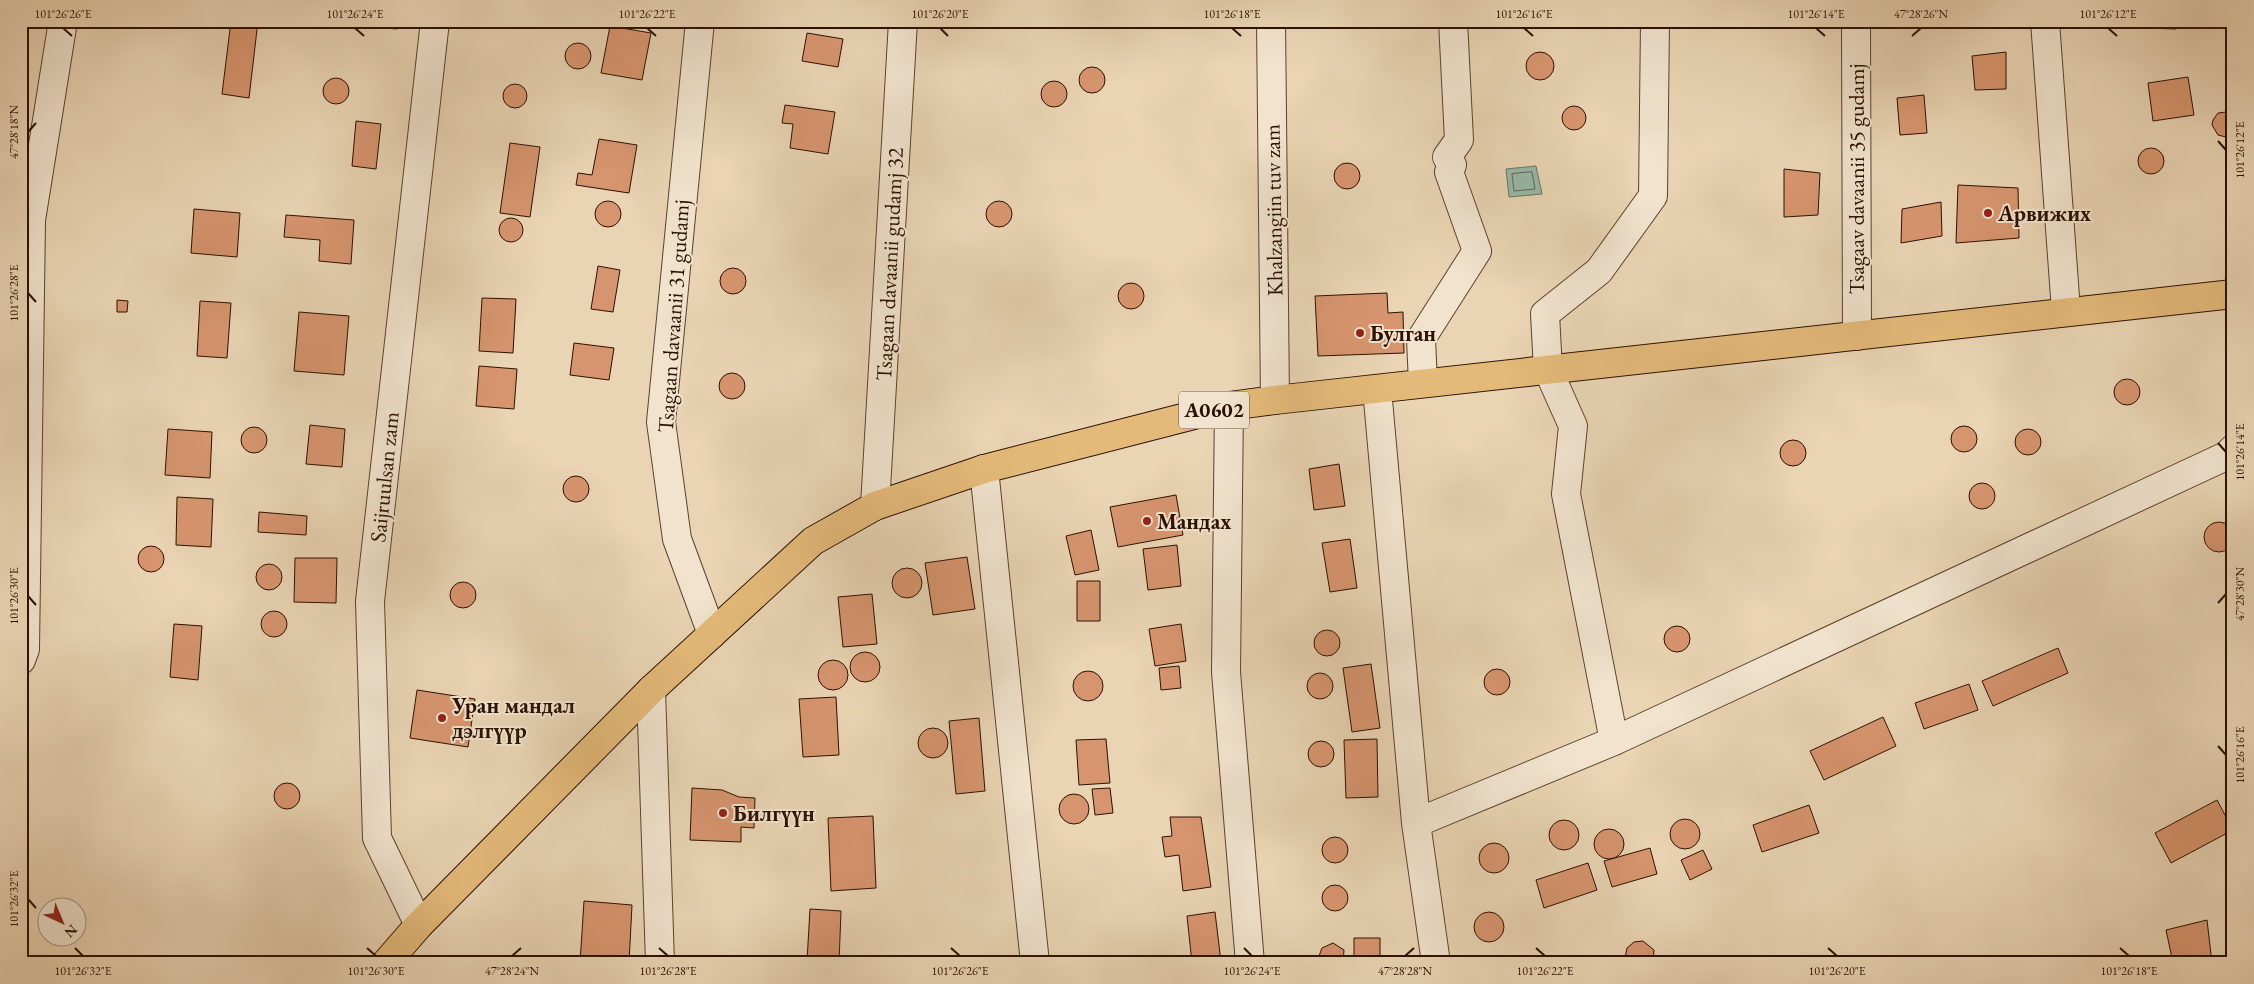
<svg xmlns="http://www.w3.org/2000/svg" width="2254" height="984" font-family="'EB Garamond',serif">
  <rect width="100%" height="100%" fill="#e9d4b3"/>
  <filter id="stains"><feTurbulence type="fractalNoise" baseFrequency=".004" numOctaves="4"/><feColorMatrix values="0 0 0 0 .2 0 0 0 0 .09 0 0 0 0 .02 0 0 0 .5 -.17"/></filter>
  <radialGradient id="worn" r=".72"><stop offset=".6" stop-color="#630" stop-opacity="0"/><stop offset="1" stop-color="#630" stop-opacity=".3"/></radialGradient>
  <path fill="#98b9a8" stroke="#6d7565" d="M1536 166 1542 194 1509 197 1506 169Z"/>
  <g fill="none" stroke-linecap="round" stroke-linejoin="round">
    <path stroke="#626454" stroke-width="1" d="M1532 172 1535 189 1514 191 1512 174Z"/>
  </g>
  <path fill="#d7956f" stroke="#2c1000" d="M231 21H258L249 98 222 94Z
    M363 21H398L397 29 362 26Z
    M500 21H540L539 27 500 24Z
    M801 21H842V25Z
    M2147 21H2177L2176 29 2146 28Z
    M610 26 651 33 642 80 601 73Z
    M807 33 843 39 838 67 802 61Z
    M565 56a13 13 0 1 1 26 0a13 13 0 1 1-26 0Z
    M1526 66a14 14 0 1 1 28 0a14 14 0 1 1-28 0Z
    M2006 52V89L1975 90 1972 56Z
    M1079 80a13 13 0 1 1 26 0a13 13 0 1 1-26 0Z
    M2188 77 2194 115 2153 121 2148 83Z
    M323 91a13 13 0 1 1 26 0a13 13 0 1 1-26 0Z
    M1041 94a13 13 0 1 1 26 0a13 13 0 1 1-26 0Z
    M503 96a12 12 0 1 1 24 0a12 12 0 1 1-24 0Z
    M1924 95 1927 133 1900 135 1897 98Z
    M785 105 835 112 828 154 790 148 793 124 782 123Z
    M1562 118a12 12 0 1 1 24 0a12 12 0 1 1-24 0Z
    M2226 112 2233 114V135L2226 137 2218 135 2212 125 2213 120 2218 113Z
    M356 121 381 124 376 169 352 166Z
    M599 139 637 145 629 193 576 185 578 173 592 175Z
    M510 143 540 147 530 217 500 213Z
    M2138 161a13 13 0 1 1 26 0a13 13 0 1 1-26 0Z
    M1334 176a13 13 0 1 1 26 0a13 13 0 1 1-26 0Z
    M1784 169 1820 173 1818 215 1784 217Z
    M1958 185 2018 188 2019 238 1956 243Z
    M595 214a13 13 0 1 1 26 0a13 13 0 1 1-26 0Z
    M986 214a13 13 0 1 1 26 0a13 13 0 1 1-26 0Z
    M1941 202 1942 236 1901 243 1902 209Z
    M194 209 240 213 237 257 191 253Z
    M286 215 354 220 351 264 319 261 320 240 284 237Z
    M499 230a12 12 0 1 1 24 0a12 12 0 1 1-24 0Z
    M598 266 620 270 613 312 591 309Z
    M720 281a13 13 0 1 1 26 0a13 13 0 1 1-26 0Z
    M1118 296a13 13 0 1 1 26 0a13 13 0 1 1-26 0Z
    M1387 293 1388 313 1403 312 1404 353 1318 356 1315 296Z
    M482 298 516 299 513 353 479 351Z
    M117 300 128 301 127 312H117Z
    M200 301 231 303 227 358 197 356Z
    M299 312 349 316 344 375 294 371Z
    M574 343 614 348 609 380 570 375Z
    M479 366 517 369 514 409 476 406Z
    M719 386a13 13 0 1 1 26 0a13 13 0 1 1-26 0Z
    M2114 392a13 13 0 1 1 26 0a13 13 0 1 1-26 0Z
    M310 425 345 429 342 467 306 464Z
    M1951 439a13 13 0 1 1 26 0a13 13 0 1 1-26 0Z
    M241 440a13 13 0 1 1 26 0a13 13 0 1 1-26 0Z
    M168 429 212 432 210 478 165 475Z
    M2015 442a13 13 0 1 1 26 0a13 13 0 1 1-26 0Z
    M1780 453a13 13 0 1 1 26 0a13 13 0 1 1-26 0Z
    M1339 464 1345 506 1314 510 1309 469Z
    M563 489a13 13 0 1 1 26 0a13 13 0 1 1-26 0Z
    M1969 496a13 13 0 1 1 26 0a13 13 0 1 1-26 0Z
    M1176 495 1183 535 1118 547 1110 507Z
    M177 497 213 499 211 547 176 545Z
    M259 512 307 516 306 535 258 532Z
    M2204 537a15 15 0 1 1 30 0a15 15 0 1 1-30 0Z
    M1091 530 1099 570 1075 575 1066 536Z
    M1350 539 1357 588 1330 592 1322 543Z
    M1177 545 1181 586 1148 590 1143 549Z
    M138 559a13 13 0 1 1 26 0a13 13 0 1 1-26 0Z
    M967 557 975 609 933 615 925 563Z
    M295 558H337L336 603 294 602Z
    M256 577a13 13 0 1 1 26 0a13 13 0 1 1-26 0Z
    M892 583a15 15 0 1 1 30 0a15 15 0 1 1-30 0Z
    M1077 581H1100V621H1077Z
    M450 595a13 13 0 1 1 26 0a13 13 0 1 1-26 0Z
    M872 594 877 644 843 647 838 597Z
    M261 624a13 13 0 1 1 26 0a13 13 0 1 1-26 0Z
    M174 624 202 626 198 680 170 677Z
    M1181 624 1186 661 1155 666 1149 629Z
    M1664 639a13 13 0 1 1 26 0a13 13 0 1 1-26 0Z
    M1314 643a13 13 0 1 1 26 0a13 13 0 1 1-26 0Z
    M2058 648 2068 673 1993 706 1982 681Z
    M850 667a15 15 0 1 1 30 0a15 15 0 1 1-30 0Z
    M818 675a15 15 0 1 1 30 0a15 15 0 1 1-30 0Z
    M1371 664 1380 728 1352 732 1343 668Z
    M1179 666 1181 688 1161 690 1159 668Z
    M1484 682a13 13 0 1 1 26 0a13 13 0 1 1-26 0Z
    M1073 686a15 15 0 1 1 30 0a15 15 0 1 1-30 0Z
    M1307 686a13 13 0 1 1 26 0a13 13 0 1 1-26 0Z
    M1969 684 1978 710 1924 729 1915 703Z
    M417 690 475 699 468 747 410 738Z
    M836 697 839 755 803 757 799 699Z
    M1883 717 1896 746 1824 780 1810 751Z
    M979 718 985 791 956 794 949 721Z
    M918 743a15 15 0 1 1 30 0a15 15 0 1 1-30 0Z
    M1106 739 1110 783 1079 785 1076 740Z
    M1377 739 1378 797 1346 798 1344 740Z
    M1308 754a13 13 0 1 1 26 0a13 13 0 1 1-26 0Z
    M274 796a13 13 0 1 1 26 0a13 13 0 1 1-26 0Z
    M692 788 722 790 739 797 755 798 754 828 741 827V842L690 840Z
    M1110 788 1113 813 1095 815 1092 789Z
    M1059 809a15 15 0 1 1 30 0a15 15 0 1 1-30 0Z
    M2217 800 2233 830 2171 863 2155 833Z
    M1809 805 1819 833 1762 852 1753 825Z
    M873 816 876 888 831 891 828 818Z
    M1170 817H1201L1211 887 1183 891 1179 855 1165 857 1162 837 1172 836Z
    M1670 834a15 15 0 1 1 30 0a15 15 0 1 1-30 0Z
    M1549 835a15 15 0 1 1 30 0a15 15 0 1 1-30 0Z
    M1594 844a15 15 0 1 1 30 0a15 15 0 1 1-30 0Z
    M1322 850a13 13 0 1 1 26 0a13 13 0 1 1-26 0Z
    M1479 858a15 15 0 1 1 30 0a15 15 0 1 1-30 0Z
    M1650 848 1657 874 1612 887 1604 861Z
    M1703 850 1712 869 1690 880 1681 860Z
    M1588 863 1597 890 1544 908 1536 880Z
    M1322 898a13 13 0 1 1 26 0a13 13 0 1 1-26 0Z
    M584 901 632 905 629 963H580Z
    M810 909 841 911 839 963 807 961Z
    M1215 912 1221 962 1192 963 1187 916Z
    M1474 927a15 15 0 1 1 30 0a15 15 0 1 1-30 0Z
    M2207 920 2212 963H2173L2166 930Z
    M1354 938H1380V963H1354Z
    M1643 941 1654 950 1653 963H1627L1625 958 1627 948 1634 942Z
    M1333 943 1344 950 1343 963H1321L1319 956 1322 948Z"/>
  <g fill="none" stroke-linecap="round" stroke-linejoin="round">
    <g stroke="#5b412d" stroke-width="30">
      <path id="minor" d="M700 21 661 422 677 539 712 634
        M1271 21 1275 400
        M1856 21 1857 336
        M2045 21 2066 311
        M1423 383 1421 339 1477 251 1449 172 1452 165 1447 157 1459 140 1453 21
        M1377 389 1416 823 1436 963
        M1229 406 1226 672 1250 963
        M984 469 1035 963
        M875 506 903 21
        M21 660 25 649 31 220 63 21
        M651 690 660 963
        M1614 741 1566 494 1573 426 1548 370 1545 314 1599 271 1653 196 1655 21
        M1416 823 1614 741 2226 456 2233 449
        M419 925 377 838 370 601 435 21"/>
    </g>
    <g stroke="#2c1000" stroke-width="30">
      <path id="highway" d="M386 963 419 925 651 690 813 541 875 506 984 469 1229 406 1275 400 2233 294"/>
    </g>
    <use href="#minor" stroke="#f1e3ce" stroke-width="28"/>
    <use href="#highway" stroke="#e4ba7a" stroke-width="28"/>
  </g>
  <path fill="none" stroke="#2c1000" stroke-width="2" d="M63 28 72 36M355 28 364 36M647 28 656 36M940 28 948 36M1232 28 1241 36M1524 28 1533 36M1816 28 1825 36M2108 28 2117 36M1912 36 1921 28M28 132 36 123M2218 141 2226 150M28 293 36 302M2218 443 2226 452M28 596 36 605M2218 603 2226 594M2218 746 2226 755M28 899 36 908M75 948 83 956M367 948 376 956M659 948 668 956M951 948 960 956M1244 948 1252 956M1536 948 1545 956M1828 948 1837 956M2120 948 2129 956M512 956 521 948M1405 956 1414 948"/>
  <g fill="#8f2418" stroke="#f1e3ce" stroke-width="2">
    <circle cx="1988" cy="213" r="5"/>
    <circle cx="1360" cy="333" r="5"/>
    <circle cx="1147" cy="521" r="5"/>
    <circle cx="442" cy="718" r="5"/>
    <circle cx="723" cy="813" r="5"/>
  </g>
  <g text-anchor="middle" stroke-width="4" stroke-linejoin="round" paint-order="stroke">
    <rect fill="#f1e3ce" stroke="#674f3e" stroke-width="1" x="1179" y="391.5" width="70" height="37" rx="4"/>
    <g font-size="21" font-weight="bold" fill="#2c1000">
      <text x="1214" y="417">A0602</text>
    </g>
    <g font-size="22" fill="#2c1000" stroke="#f1e3ce">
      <text transform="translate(1856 179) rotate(-90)" y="8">Tsagaav davaanii 35 gudamj</text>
      <text transform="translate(1273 210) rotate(-91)" y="8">Khalzangiin tuv zam</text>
      <text transform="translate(889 264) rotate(-87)" y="8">Tsagaan davaanii gudamj 32</text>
      <text transform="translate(673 316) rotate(-86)" y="8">Tsagaan davaanii 31 gudamj</text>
      <text transform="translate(384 477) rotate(-84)" y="8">Saijruulsan zam</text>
    </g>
    <g font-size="22" font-weight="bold" fill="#2c1000" stroke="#f1e3ce" text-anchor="start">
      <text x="1998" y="221">Арвижих</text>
      <text x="1370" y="341">Булган</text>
      <text x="1157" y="529">Мандах</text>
      <text x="452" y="713">Уран мандал<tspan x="452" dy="25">дэлгүүр</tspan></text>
      <text x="733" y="821">Билгүүн</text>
    </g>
  </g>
  <rect width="2254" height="984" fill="none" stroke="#e9d4b3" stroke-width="55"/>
  <g transform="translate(62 922) rotate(136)"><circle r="24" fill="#f1e3ce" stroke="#a28f7c"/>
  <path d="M0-4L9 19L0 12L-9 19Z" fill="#8f2418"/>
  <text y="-8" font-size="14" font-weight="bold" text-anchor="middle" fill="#2c1000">N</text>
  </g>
  <rect x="28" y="28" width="2198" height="928" fill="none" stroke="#2c1000" stroke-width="2"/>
  <g font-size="12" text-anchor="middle" fill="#2c1000">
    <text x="63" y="18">101°26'26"E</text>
    <text x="355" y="18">101°26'24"E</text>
    <text x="647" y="18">101°26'22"E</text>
    <text x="940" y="18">101°26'20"E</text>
    <text x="1232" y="18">101°26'18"E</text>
    <text x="1524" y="18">101°26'16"E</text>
    <text x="1816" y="18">101°26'14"E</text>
    <text x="1921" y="18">47°28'26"N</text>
    <text x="2108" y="18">101°26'12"E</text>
    <text transform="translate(14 132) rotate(-90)" y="4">47°28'18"N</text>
    <text transform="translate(2240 150) rotate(-90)" y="4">101°26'12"E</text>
    <text transform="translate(14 293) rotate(-90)" y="4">101°26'28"E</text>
    <text transform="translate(2240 452) rotate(-90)" y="4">101°26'14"E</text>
    <text transform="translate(2240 594) rotate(-90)" y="4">47°28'30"N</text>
    <text transform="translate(14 596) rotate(-90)" y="4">101°26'30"E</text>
    <text transform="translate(2240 755) rotate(-90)" y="4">101°26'16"E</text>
    <text transform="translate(14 899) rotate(-90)" y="4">101°26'32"E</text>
    <text x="83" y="975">101°26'32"E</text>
    <text x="376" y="975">101°26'30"E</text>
    <text x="512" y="975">47°28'24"N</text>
    <text x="668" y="975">101°26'28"E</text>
    <text x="960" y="975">101°26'26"E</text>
    <text x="1252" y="975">101°26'24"E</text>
    <text x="1405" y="975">47°28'28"N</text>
    <text x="1545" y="975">101°26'22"E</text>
    <text x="1837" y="975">101°26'20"E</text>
    <text x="2129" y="975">101°26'18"E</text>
  </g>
  <rect width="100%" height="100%" filter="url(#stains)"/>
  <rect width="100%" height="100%" fill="url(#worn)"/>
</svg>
